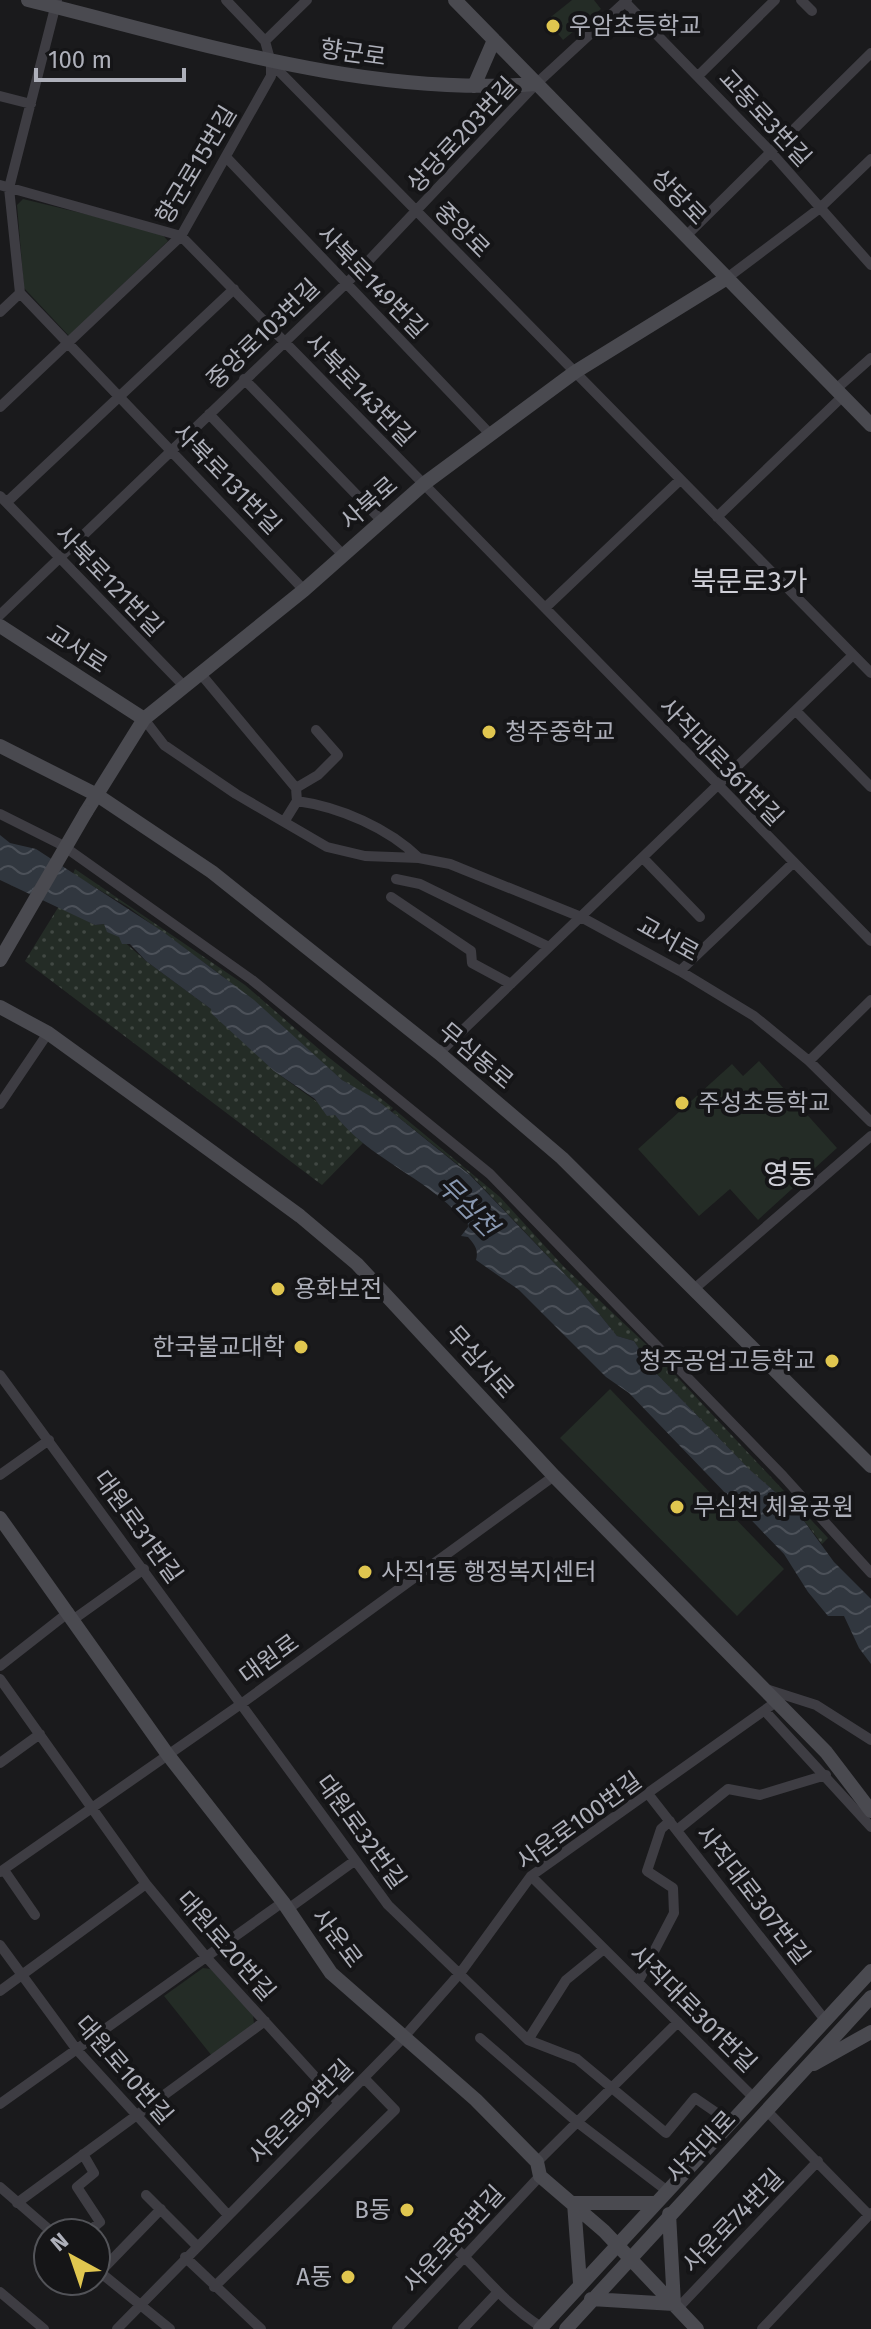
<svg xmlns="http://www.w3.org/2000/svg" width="871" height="2329" font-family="'Fira Sans','Noto Sans KR',sans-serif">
  <defs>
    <pattern id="grass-dots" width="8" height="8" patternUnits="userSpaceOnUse" patternTransform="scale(2)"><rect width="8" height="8" fill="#242c26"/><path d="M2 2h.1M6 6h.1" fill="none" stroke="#414843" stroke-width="1.8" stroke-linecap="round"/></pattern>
    <pattern id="water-waves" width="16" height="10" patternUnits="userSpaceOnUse" patternTransform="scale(2)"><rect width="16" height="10" fill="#31373f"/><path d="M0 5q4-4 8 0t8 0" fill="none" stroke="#4c5159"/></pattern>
  </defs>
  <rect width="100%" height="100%" fill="#1a1a1c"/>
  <path fill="url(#grass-dots)" d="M75 869 245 985 327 1056 393 1108 390 1111 342 1080 221 975 128 907 73 874Z
    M59 906 95 925 104 924 146 961 211 1009 274 1071 334 1114 363 1143 322 1185 25 961Z
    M395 1110 500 1197 564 1267 649 1347 642 1354 634 1341 617 1336 579 1289 471 1175 392 1112Z
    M651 1349 828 1538 822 1544 796 1510 750 1470 653 1370 644 1356Z"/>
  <path fill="#242c26" d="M572 0H594L601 9 563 40 547 20Z
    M23 199 160 232 168 241 69 336 24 288 17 205Z
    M759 1061 837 1148 758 1220 730 1189 699 1216 638 1149 732 1064 743 1076Z
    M610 1389 784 1569 737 1616 560 1438Z
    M203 1968 211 1969 253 2014 254 2024 212 2056 164 1996Z"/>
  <path fill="url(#water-waves)" d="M0 835 10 843 36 849 162 931 254 1000 342 1080 377 1100 470 1175 579 1289 617 1336 634 1341 653 1370 750 1470 796 1510 834 1562 871 1599V1664L859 1648 844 1616H828L808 1592 784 1554 629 1393 606 1377 519 1290 476 1260C479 1249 474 1244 468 1237L461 1236 468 1227 467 1214 463 1212 462 1218C424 1176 369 1159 335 1115L327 1116 315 1099 274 1071 212 1014 211 1009 146 961 130 944H122L119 937 107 932 104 924 95 925 0 880Z"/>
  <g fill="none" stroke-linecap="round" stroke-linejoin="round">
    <path stroke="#3e3d43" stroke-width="10" d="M57 0 9 188 20 293 304 590
      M226 0 265 41 271 63 871 673
      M801 0 812 11
      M625 2 770 151 871 265
      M265 41 307 0
      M698 76 775 0
      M0 96 31 104
      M226 157 489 433
      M0 185 181 236 871 941
      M686 236 871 53
      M727 278 820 208 871 159
      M0 312 20 293
      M244 379 382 521
      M836 389 871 358
      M0 407 181 236 271 76V63
      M209 414 343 555
      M0 496 184 686
      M7 502 234 289
      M717 517 843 396
      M545 608 680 480
      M0 615 357 273 536 84 627 0
      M200 673 296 788 297 801 284 822
      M796 711 871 787
      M144 719 164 745 236 794 327 847 365 856 419 858 450 864 581 917 680 971 754 1016 809 1061 871 1122
      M296 788 318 775 338 755 316 730
      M297 801C340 807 388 828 419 858
      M0 814 62 845 252 980 490 1174 783 1476 871 1573
      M643 858 700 917
      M396 879 420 884 549 947
      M391 897 471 951 472 963 511 984
      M680 971 793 863
      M439 1053 853 655
      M809 1061 871 1000
      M0 1104 48 1033
      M694 1289 871 1136
      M0 1375 388 1905 528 2040 577 2059 666 2133 695 2098 730 2122
      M0 1475 49 1440
      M74 1619 144 1569
      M0 1666 69 1612
      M0 1679 146 1884 207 1958 339 2103
      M766 1689 816 1705 871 1740
      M765 1711 871 1827
      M0 1763 40 1734
      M649 1795 825 2020
      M677 1830 728 1789 760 1795 826 1775
      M4 1870 35 1915
      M0 1872 241 1704 554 1476
      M531 1876 753 2097
      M288 1909 353 1862
      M0 1945 77 2050 227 2214
      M638 1982 674 1913 673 1888 647 1871 661 1829 670 1821
      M0 1991 146 1884
      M480 2038 577 2122 666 2190
      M528 2040 566 1980 604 1949
      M0 2104 283 1902
      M766 2110 869 2215
      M83 2154 94 2173 77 2187 100 2222 87 2233
      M537 2162 678 2022
      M0 2187 53 2233
      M146 2195 196 2245
      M17 2203 265 2021
      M444 2237C480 2270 501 2301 541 2327
      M185 2257 261 2329
      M96 2269 170 2329
      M100 2272 161 2209
      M214 2287 395 2110 364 2078
      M0 2292 44 2329
      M678 2308 818 2161
      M117 2329 403 2038 461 1972 531 1876 776 1702
      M397 2329 540 2176
      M463 2329 497 2293
      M762 2329 871 2213"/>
    <path stroke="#4a4a50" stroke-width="14" d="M28 0C195 41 362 97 536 84
      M455 0 871 425
      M474 86 494 40
      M0 626 144 719
      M0 746 97 795 212 872 439 1053 562 1158 871 1466
      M86 812 144 719 304 590 425 483 575 372 727 278
      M0 1007 48 1033 189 1135 300 1216 357 1264 554 1476 826 1752 871 1811
      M0 1518 168 1755 283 1902 331 1973 476 2100 537 2162 540 2176 604 2231 697 2329
      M814 2064 871 2032
      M574 2203H654
      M574 2203 580 2283
      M669 2214 674 2304
      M591 2299 674 2304
      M540 2329 871 1971
      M566 2329 871 1997"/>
    <path stroke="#4a4a50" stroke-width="14" d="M0 960 86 812"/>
  </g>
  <g fill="#e0c64f" stroke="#151517" stroke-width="3">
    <circle cx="553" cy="26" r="8"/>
    <circle cx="489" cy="732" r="8"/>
    <circle cx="682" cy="1103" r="8"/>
    <circle cx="278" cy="1289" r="8"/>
    <circle cx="301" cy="1347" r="8"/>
    <circle cx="832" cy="1361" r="8"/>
    <circle cx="677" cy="1507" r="8"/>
    <circle cx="365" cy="1572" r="8"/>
    <circle cx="407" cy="2210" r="8"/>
    <circle cx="348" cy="2277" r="8"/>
  </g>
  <g text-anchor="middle" stroke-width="8" stroke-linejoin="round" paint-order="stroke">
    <g font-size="24" fill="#aeb0ba" stroke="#151517" text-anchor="start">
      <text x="569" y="34">우암초등학교</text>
      <text x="505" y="740">청주중학교</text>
      <text x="698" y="1111">주성초등학교</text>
      <text x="294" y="1297">용화보전</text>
      <text x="285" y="1355" text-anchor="end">한국불교대학</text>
      <text x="816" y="1369" text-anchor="end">청주공업고등학교</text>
      <text x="693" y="1515">무심천 체육공원</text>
      <text x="381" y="1580">사직1동 행정복지센터</text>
      <text x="391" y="2218" text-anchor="end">B동</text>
      <text x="332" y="2285" text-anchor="end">A동</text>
    </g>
    <g font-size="24" fill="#aeb0ba" stroke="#151517">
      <text transform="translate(353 53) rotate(8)" y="8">향군로</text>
      <text transform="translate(765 118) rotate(47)" y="8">교동로3번길</text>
      <text transform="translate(462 135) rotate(-47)" y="8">상당로203번길</text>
      <text transform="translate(196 165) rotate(-59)" y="8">향군로15번길</text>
      <text transform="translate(679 197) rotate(46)" y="8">상당로</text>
      <text transform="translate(462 230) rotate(45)" y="8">중앙로</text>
      <text transform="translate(372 282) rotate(46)" y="8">사북로149번길</text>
      <text transform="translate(263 334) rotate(-44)" y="8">중앙로103번길</text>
      <text transform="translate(360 390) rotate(46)" y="8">사북로143번길</text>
      <text transform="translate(227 479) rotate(46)" y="8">사북로131번길</text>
      <text transform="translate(369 503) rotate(-41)" y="8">사북로</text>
      <text transform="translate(109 581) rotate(46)" y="8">사북로121번길</text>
      <text transform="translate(77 649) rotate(33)" y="8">교서로</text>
      <text transform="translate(721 762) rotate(46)" y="8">사직대로361번길</text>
      <text transform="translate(668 939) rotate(29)" y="8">교서로</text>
      <text transform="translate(476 1056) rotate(40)" y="8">무심동로</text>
      <text transform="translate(480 1362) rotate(48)" y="8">무심서로</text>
      <text transform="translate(138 1527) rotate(54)" y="8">대원로31번길</text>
      <text transform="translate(269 1659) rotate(-36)" y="8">대원로</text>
      <text transform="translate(579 1821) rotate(-36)" y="8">사운로100번길</text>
      <text transform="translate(361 1832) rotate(54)" y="8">대원로32번길</text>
      <text transform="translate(753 1895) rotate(52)" y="8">사직대로307번길</text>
      <text transform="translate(337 1938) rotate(53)" y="8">사운로</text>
      <text transform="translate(226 1946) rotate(49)" y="8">대원로20번길</text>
      <text transform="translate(693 2009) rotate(45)" y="8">사직대로301번길</text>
      <text transform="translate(124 2070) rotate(49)" y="8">대원로10번길</text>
      <text transform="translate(301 2112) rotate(-45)" y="8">사운로99번길</text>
      <text transform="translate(701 2147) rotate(-47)" y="8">사직대로</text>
      <text transform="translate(733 2221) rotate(-46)" y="8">사운로74번길</text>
      <text transform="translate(454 2239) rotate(-47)" y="8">사운로85번길</text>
    </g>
    <g font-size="26" font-style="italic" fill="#8998b1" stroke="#151517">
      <text transform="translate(468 1206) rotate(45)" y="9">무심천</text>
    </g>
    <g font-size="28" fill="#cfcfd7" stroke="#151517">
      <text x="749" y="591">북문로3가</text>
      <text x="789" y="1184">영동</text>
    </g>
  </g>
  <g transform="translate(72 2257) rotate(320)"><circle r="38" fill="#151517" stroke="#525358" stroke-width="2"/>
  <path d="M0-6L14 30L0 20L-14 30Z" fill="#e0c64f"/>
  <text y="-12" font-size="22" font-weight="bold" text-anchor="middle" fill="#aeb0ba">N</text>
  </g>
  <path d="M36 68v12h148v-12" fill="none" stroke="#aeb0ba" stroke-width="4"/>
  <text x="48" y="68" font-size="24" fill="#aeb0ba" stroke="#151517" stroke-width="6" paint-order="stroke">100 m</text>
</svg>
